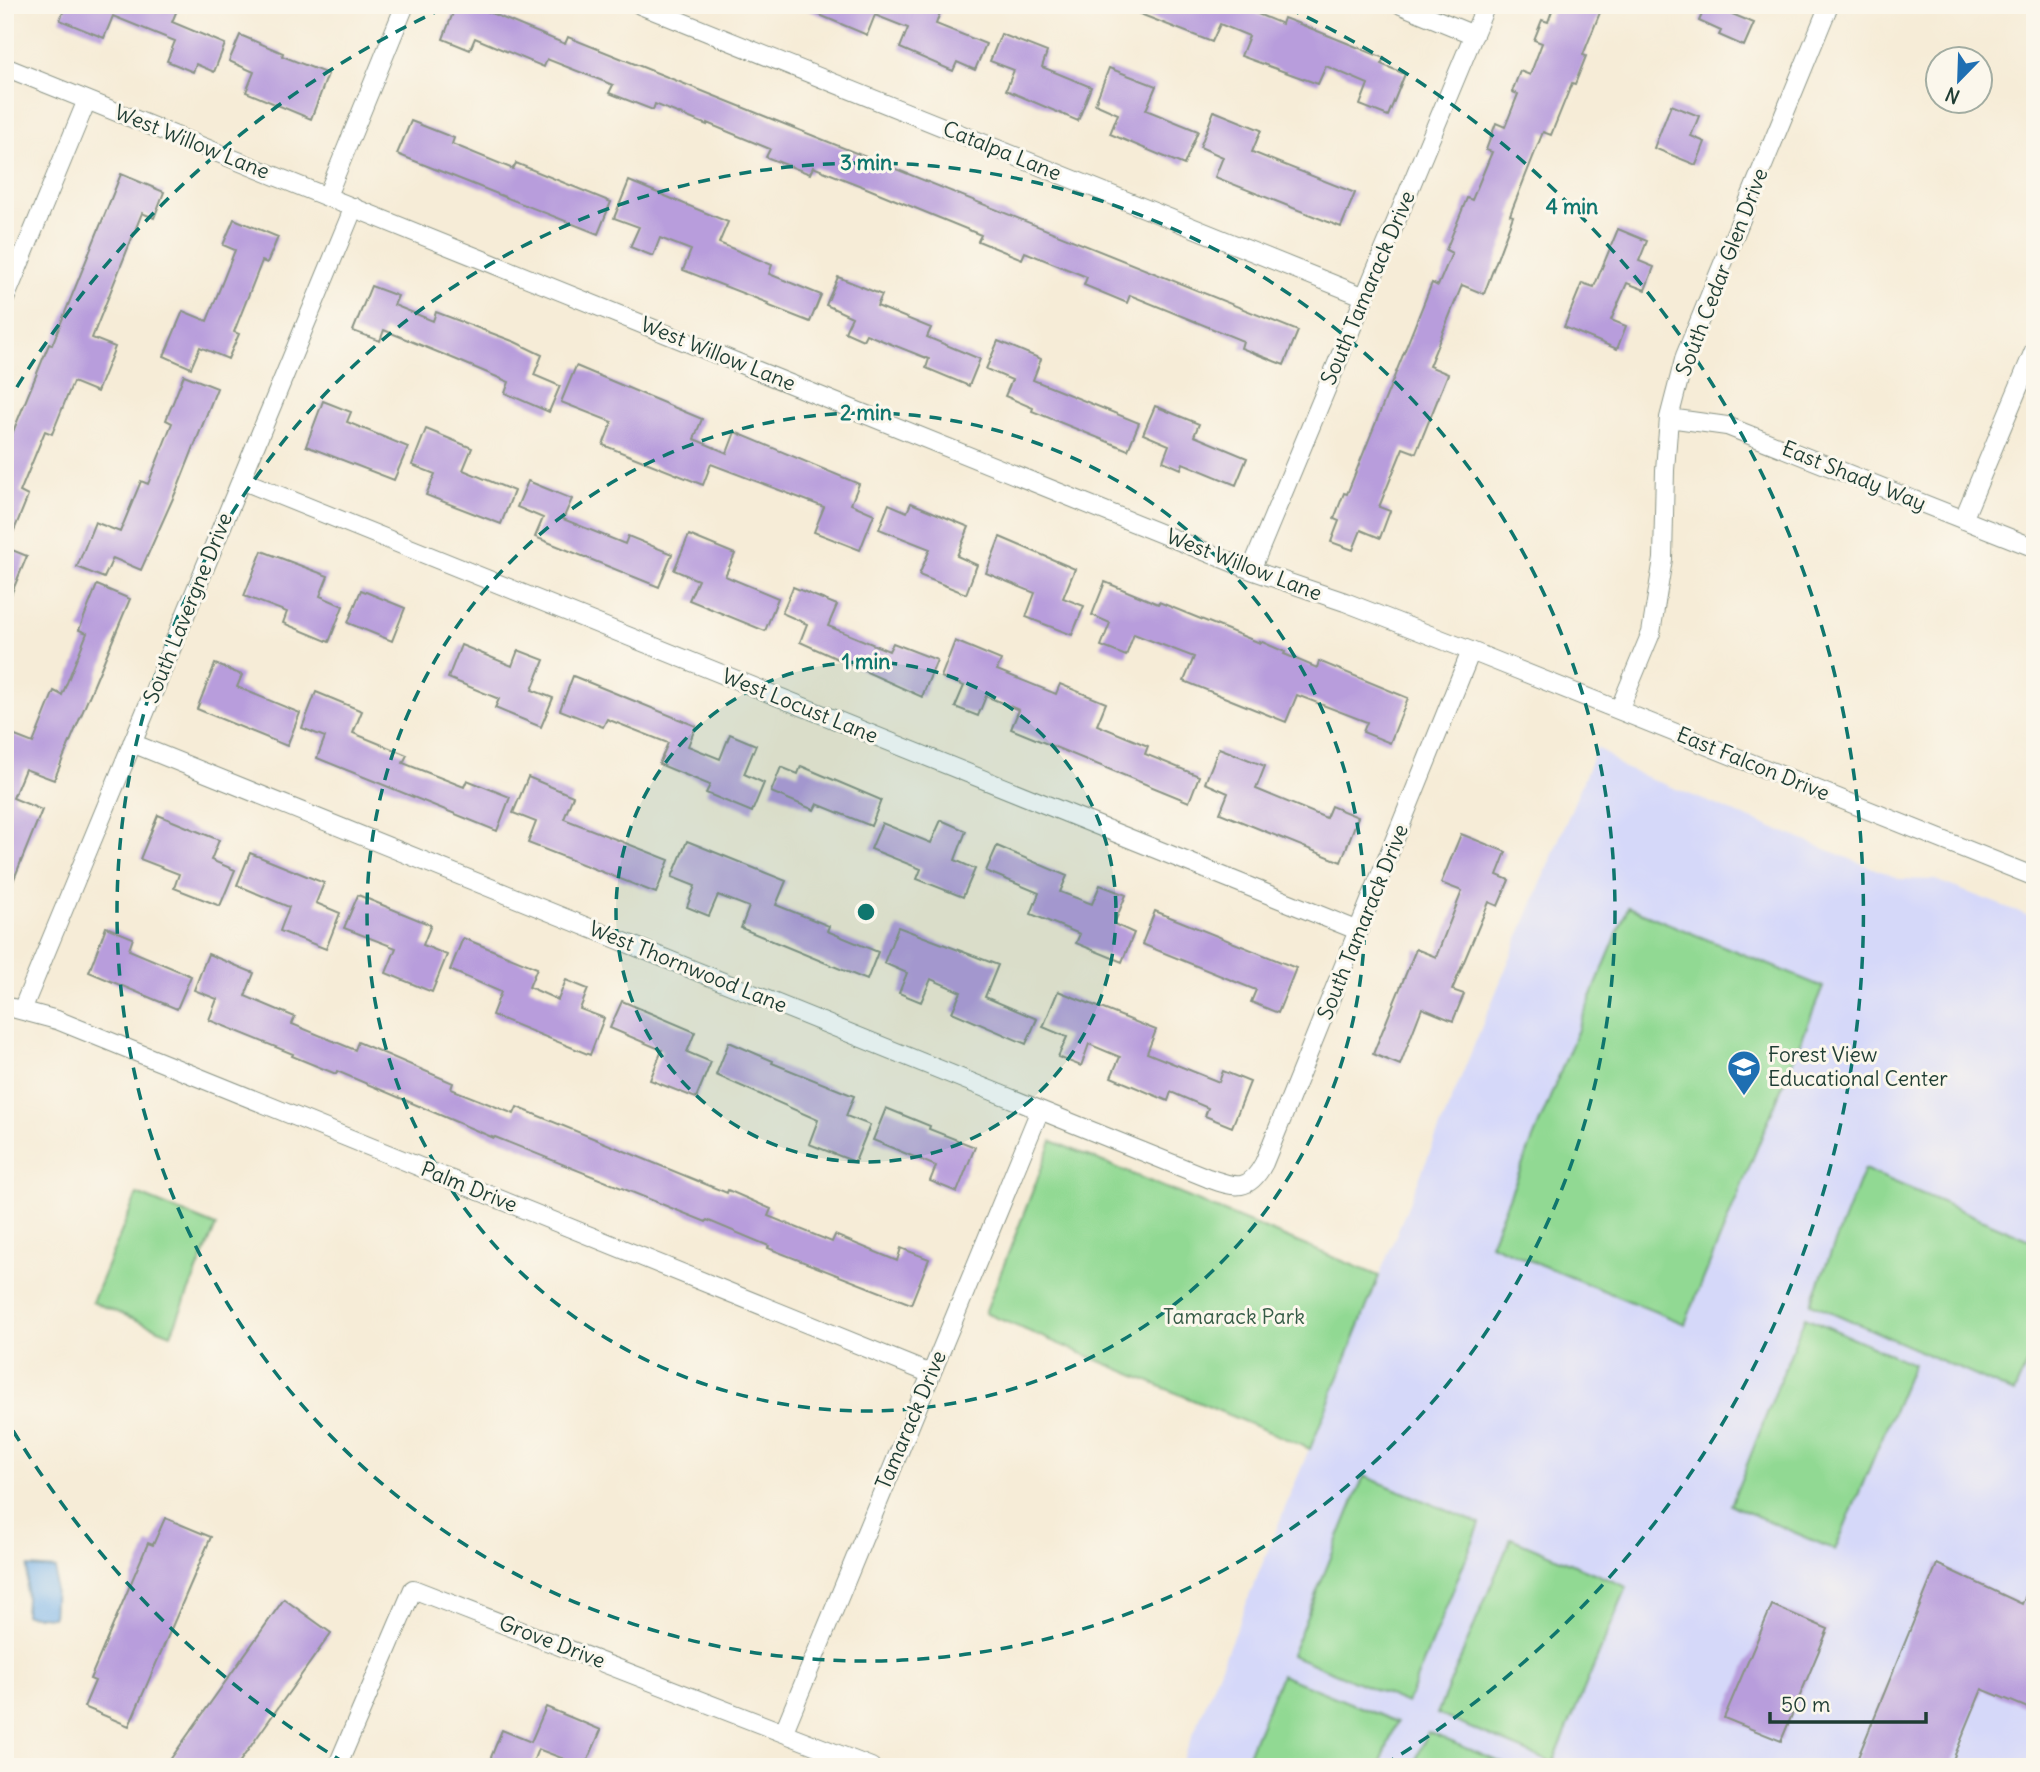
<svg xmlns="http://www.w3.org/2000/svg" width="2040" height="1772" font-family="Delius,sans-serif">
  <rect width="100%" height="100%" fill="#fbf7ec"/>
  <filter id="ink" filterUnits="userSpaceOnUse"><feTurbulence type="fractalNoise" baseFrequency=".0143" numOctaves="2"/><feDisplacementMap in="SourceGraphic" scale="14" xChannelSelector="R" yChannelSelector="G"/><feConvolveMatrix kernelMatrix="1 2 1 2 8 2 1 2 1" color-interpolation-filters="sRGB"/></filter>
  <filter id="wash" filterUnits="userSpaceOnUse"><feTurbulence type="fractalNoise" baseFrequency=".00686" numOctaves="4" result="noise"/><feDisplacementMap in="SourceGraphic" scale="28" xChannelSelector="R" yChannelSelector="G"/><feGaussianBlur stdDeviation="1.57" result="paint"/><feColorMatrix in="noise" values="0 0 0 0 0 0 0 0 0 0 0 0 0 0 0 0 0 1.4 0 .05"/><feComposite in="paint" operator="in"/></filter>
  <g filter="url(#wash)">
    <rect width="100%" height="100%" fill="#f6ecd7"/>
    <path fill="#d5d8f9" d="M1597 747 1624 768 1900 879 1935 880 2035 918V1767H1180L1379 1276Z"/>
    <path fill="#91d993" stroke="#588b64" stroke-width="2" d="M1628 907 1823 987 1685 1324 1490 1244Z
      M1052 1141 1379 1276 1310 1449 985 1313Z
      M1864 1169 2035 1242V1345L2014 1393 1811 1303Z
      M137 1194 216 1226 171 1334 92 1302Z
      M1805 1317 1913 1364 1835 1550 1731 1505Z
      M1364 1476 1480 1524 1407 1703 1291 1655Z
      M1511 1538 1627 1587 1553 1763 1437 1714Z
      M1281 1675 1397 1722 1379 1767H1243Z
      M1428 1732 1511 1767H1413Z"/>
    <path fill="#79b3e9" stroke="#4c788e" stroke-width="2" d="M28 1567 56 1569 53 1617 25 1615Z"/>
    <g id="blocks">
      <path fill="#b89ddc" d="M66 5H164L177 10 172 22 225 44 214 72 196 64 193 72 167 61 175 41 113 16 104 38 60 20Z
        M456 5H488L486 11 565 44 568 37 1298 331 1284 365 1241 348 1243 341 1130 295 1127 303 1084 285 1087 277 1025 252 1022 259 978 241 981 235 864 187 813 167 810 174 766 157 770 149 707 123V125L655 104 653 110 609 93 613 85 547 59 544 67 475 38 470 50 443 39Z
        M796 5H928L941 10 936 24 986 44 975 70 957 62 953 71 900 48 908 28 875 15 867 35Z
        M1117 5H1236L1282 24 1284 18 1305 26 1384 58 1381 64 1405 74 1388 116 1360 105 1368 84 1326 66 1318 84 1241 56 1249 36 1220 24 1212 42Z
        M1554 5H1603L1583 55 1586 56 1575 84 1572 83 1551 135 1543 132 1510 215 1513 216 1484 294 1462 285 1429 366 1448 374 1416 453 1403 448 1379 507 1390 511 1380 538 1361 530 1353 550 1331 542 1339 521 1334 519 1344 493 1347 494 1432 283 1438 286 1452 253 1446 250 1467 198 1472 200 1492 152 1486 150 1496 123 1505 127 1518 94 1512 92 1520 71 1530 75 1542 43 1534 40 1542 20 1548 22Z
        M1706 5H1736L1732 14 1754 23 1744 46 1719 35 1721 31 1699 21Z
        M1001 34 1047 52 1042 67 1091 87 1078 121 1006 90 1014 70 990 61Z
        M240 35 283 53 282 56 328 74 311 119 246 92 254 72 229 61Z
        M1109 68 1156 86 1146 110 1198 131 1184 165 1110 134 1118 114 1095 104Z
        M1671 105 1699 116 1691 136 1705 142 1696 165 1654 148Z
        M1214 111 1261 130 1252 152 1355 193 1341 227 1215 177 1223 157 1200 147Z
        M411 121 454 138 452 144 513 169 516 163 611 202 598 234 397 154Z
        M121 174 164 192 154 218 142 213 92 338 115 347 97 392 73 382 52 434 45 431 20 492 28 496 7 548 27 556 5 609V451L49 344 52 345Z
        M629 181 728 222 719 243 772 265 769 274 821 295 810 322 767 305 768 303 683 270 691 250 660 238 653 256 630 247 639 227 614 218Z
        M234 219 278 237 267 263 262 261 234 332 239 334 228 359 200 347 191 368 164 356 183 311 207 321 235 250 223 245Z
        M1618 229 1647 241 1639 261 1654 267 1645 290 1627 283 1611 320 1626 326 1617 349 1564 327 1582 283 1594 287Z
        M838 277 882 295 877 306 931 328 927 337 980 359 969 386 926 368 929 359 866 334 863 340 845 332 852 317 826 305Z
        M371 286 398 296 394 305 433 321 436 312 515 342 542 355 534 375 560 386 549 412 505 393 509 382 457 360 384 330 380 341 353 331Z
        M998 341 1041 359 1033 380 1139 423 1128 450 1032 411 1033 408 1005 396 1012 380 986 369Z
        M576 366 702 419 694 439 727 453 735 432 859 484 851 504 874 514 860 550 814 532 824 507 711 464 703 485 603 445 612 422 561 402Z
        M184 375 217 388 178 487 141 570 113 558 104 578 77 567 95 522 120 532 141 481 148 484 172 423 166 420Z
        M323 401 351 412 347 422 408 447 394 480 306 446Z
        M1155 406 1199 424 1194 436 1247 458 1236 485 1183 463 1181 469 1163 461 1169 445 1143 434Z
        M426 429 472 448 463 470 514 491 501 524 426 495 435 474 412 465Z
        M528 481 572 499 563 519 625 544 628 536 672 554 659 587 535 537 543 518 517 507Z
        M911 503 969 527 957 556 977 565 966 594 919 575 930 549 879 529 889 504 907 512Z
        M689 535 735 554 725 576 778 598 765 631 689 600 698 580 674 570Z
        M1000 537 1075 569 1063 598 1084 606 1072 635 1026 617 1035 593 986 573Z
        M262 551 328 576 320 596 343 606 329 642 283 623 287 612 244 596Z
        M1105 582 1158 604 1159 602 1260 643V641L1285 652 1284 654 1317 668 1319 661 1408 698 1390 743 1363 732 1367 722 1297 695 1286 722 1184 681 1194 657 1134 634 1126 656 1101 646 1110 623 1092 615Z
        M97 585 130 599 54 780 25 769 13 798 42 810 5 901V732L33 743 54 691 62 695 87 633 79 630Z
        M793 587 837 605 828 626 889 651 893 643 937 660 922 697 800 642 807 624 782 613Z
        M361 590 405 608 392 641 348 623Z
        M955 641 1001 660 997 670 1056 694 1060 684 1106 703 1097 725 1148 746 1145 754 1199 776 1189 802 1011 729 1019 710 986 696 978 716 955 707 964 686 941 677Z
        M461 645 512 666 518 650 544 660 532 690 553 698 541 727 495 708 499 699 448 678Z
        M215 664 242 675 237 687 300 713 287 746 197 709Z
        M573 676 696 726 688 746 720 759 730 734 756 745 744 774 764 783 752 812 706 793 710 785 659 764 668 743 607 719 603 727 560 710Z
        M316 692 362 711 353 733 407 755 403 763 464 787 467 780 510 797 497 831 317 758 325 737 302 728Z
        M1219 748 1265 766 1256 789 1326 818 1331 806 1358 817 1341 862 1220 813 1228 793 1205 783Z
        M801 766 881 800 871 826 817 804 814 810 771 792 781 767 798 774Z
        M528 777 573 796 564 819 669 860 656 893 528 843 536 822 513 813Z
        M158 815 219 840 211 860 235 870 220 906 174 888 179 874 140 859Z
        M941 820 966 831 955 860 975 869 963 897 917 879 921 869 871 849 882 823 931 843Z
        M1461 834 1506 852 1497 875 1509 880 1498 906 1489 902 1452 990 1464 994 1453 1021 1422 1008 1400 1065 1373 1054 1416 949 1436 957 1462 891 1441 883Z
        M687 841 786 881 776 905 829 926 827 931 878 952 867 980 741 928 749 907 718 895 709 916 687 907 695 886 672 877Z
        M997 846 1067 876 1060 892 1092 904 1100 885 1126 895 1114 924 1134 933 1122 962 1076 943 1080 934 1031 914 1039 893 986 871Z
        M250 853 324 883 316 903 340 913 326 949 280 931 289 907 237 885Z
        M358 895 431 925 423 945 447 955 432 992 386 973 396 948 344 928Z
        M1155 911 1296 968 1278 1013 1251 1002 1256 990 1142 944Z
        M106 927 133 938 129 950 191 976 177 1009 89 972Z
        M898 927 998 965 985 997 1037 1019 1026 1044 952 1012 961 992 931 979 921 1002 899 993 907 973 884 963Z
        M463 938 537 968 529 987 558 1000 566 980 588 989 580 1009 604 1018 590 1055 492 1015 501 992 450 970Z
        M208 954 254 973 245 996 295 1017 292 1024 355 1050 358 1042 453 1083 451 1089 514 1114 517 1107 727 1193 728 1190 771 1209 768 1216 832 1242 835 1235 897 1261 901 1248 929 1259 911 1304 768 1248 769 1246 707 1220 706 1222 495 1137 494 1138 337 1071 336 1074 292 1056 293 1054 209 1020 217 999 194 990Z
        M1058 991 1156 1030 1147 1053 1219 1082 1223 1071 1250 1082 1232 1127 1205 1116 1208 1108 1171 1092 1168 1101 1111 1077 1120 1057 1089 1044 1081 1066 1058 1057 1067 1037 1043 1027Z
        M622 1001 695 1032 687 1052 711 1062 696 1098 650 1080 662 1050 610 1028Z
        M729 1042 773 1061 772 1063 854 1096 846 1116 870 1125 855 1162 809 1144 818 1120 716 1075Z
        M886 1108 930 1126 929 1129 975 1147 957 1192 930 1181 936 1166 873 1140Z
        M165 1518 211 1537 129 1726 84 1707 95 1681 90 1679 148 1543 153 1545Z
        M1937 1564 2022 1604 2035 1575V1711L1982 1689 1950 1767H1854Z
        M284 1599 331 1633 236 1767H165Z
        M1772 1605 1828 1629 1781 1741 1724 1718Z
        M546 1707 601 1730 585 1767 538 1749 531 1767H487L502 1730 531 1742Z"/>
    </g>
  </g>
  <g filter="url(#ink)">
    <use href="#blocks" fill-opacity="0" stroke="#8a9486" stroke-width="2"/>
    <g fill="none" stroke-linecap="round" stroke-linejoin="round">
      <g stroke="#8a9486" stroke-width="20">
        <path id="minor" d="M640 5 1365 297
          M1401 5 1474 35
          M5 67 1251 570 1345 602 1471 651 2035 877
          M327 196 405 5
          M5 299 87 100
          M1669 418 1727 426 2035 548
          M241 480 1359 931
          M1963 520 2035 348
          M1251 570 1486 5
          M1619 710 1651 633 1663 559 1665 470 1669 418 1685 356 1829 5
          M132 743 1208 1178C1236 1188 1249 1192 1264 1163L1471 651
          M5 1006 57 1020 931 1374
          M22 1010 354 207
          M784 1731 1040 1110
          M337 1767 413 1589 871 1767"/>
      </g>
      <use href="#minor" stroke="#fff" stroke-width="18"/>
    </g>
  </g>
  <circle cx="866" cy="912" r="250" fill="#0f766e" fill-opacity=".12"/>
  <g fill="none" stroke="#0f766e" stroke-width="3.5" stroke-dasharray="12 9">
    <circle cx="866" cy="912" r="250"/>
    <circle cx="866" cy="912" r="499"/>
    <circle cx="866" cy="912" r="749"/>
    <path d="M345 1763A998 998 0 0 1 6 1419M6 405A998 998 0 0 1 444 8M1288 8A998 998 0 0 1 1387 1763"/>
  </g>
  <defs>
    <g id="school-pin" transform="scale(1.75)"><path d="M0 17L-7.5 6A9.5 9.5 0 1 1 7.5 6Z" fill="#1f6fb2" stroke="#fbf7ec"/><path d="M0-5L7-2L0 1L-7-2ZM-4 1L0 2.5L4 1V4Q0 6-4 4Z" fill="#fff"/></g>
  </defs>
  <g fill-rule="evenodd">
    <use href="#school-pin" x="1744" y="1067"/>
  </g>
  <g text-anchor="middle" stroke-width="6" stroke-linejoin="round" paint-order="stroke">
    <g font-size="21" fill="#1f3d34" stroke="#fbf7ec">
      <text transform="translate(192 142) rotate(22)" y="7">West Willow Lane</text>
      <text transform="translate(1002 151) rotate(22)" y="7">Catalpa Lane</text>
      <text transform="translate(1722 272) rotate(-69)" y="7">South Cedar Glen Drive</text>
      <text transform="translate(1368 288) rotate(-67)" y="7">South Tamarack Drive</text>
      <text transform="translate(718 354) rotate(22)" y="7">West Willow Lane</text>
      <text transform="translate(1854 476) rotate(22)" y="7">East Shady Way</text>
      <text transform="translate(1244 565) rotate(21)" y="7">West Willow Lane</text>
      <text transform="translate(188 608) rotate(-68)" y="7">South Lavergne Drive</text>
      <text transform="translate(800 706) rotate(22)" y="7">West Locust Lane</text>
      <text transform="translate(1753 764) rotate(22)" y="7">East Falcon Drive</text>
      <text transform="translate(1363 922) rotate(-68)" y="7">South Tamarack Drive</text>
      <text transform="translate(688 967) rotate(22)" y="7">West Thornwood Lane</text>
      <text transform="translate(469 1187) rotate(22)" y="7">Palm Drive</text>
      <text transform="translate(911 1420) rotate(-67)" y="7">Tamarack Drive</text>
      <text transform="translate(552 1642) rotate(21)" y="7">Grove Drive</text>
    </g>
    <g font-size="21" fill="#1f3d34" stroke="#fbf7ec" text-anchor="start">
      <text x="1768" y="1062">Forest View<tspan x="1768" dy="24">Educational Center</tspan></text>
    </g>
    <g font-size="21" fill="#365c47" stroke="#fbf7ec">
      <text x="1234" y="1324">Tamarack Park</text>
    </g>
  </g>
  <circle cx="866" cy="912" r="10" fill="#0f766e" stroke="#fbf7ec" stroke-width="3.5"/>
  <g font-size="21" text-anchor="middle" font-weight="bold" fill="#0f766e" stroke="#fbf7ec" stroke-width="6" stroke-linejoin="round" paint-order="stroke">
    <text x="866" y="170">3 min</text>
    <text x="1572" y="214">4 min</text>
    <text x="866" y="420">2 min</text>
    <text x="866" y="669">1 min</text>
  </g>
  <rect width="2040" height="1772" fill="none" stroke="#fbf7ec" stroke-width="28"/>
  <g transform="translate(1959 80) rotate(203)"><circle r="33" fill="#fbf7ec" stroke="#a3ada2" stroke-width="2"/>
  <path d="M0-5L12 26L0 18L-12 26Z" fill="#1f6fb2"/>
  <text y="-10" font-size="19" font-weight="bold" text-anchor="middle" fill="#1f3d34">N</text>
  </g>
  <path d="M1770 1712v10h156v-10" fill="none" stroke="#1f3d34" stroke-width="3.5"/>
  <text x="1781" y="1712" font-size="21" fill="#1f3d34" stroke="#fbf7ec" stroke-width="5" paint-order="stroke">50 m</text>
</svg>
